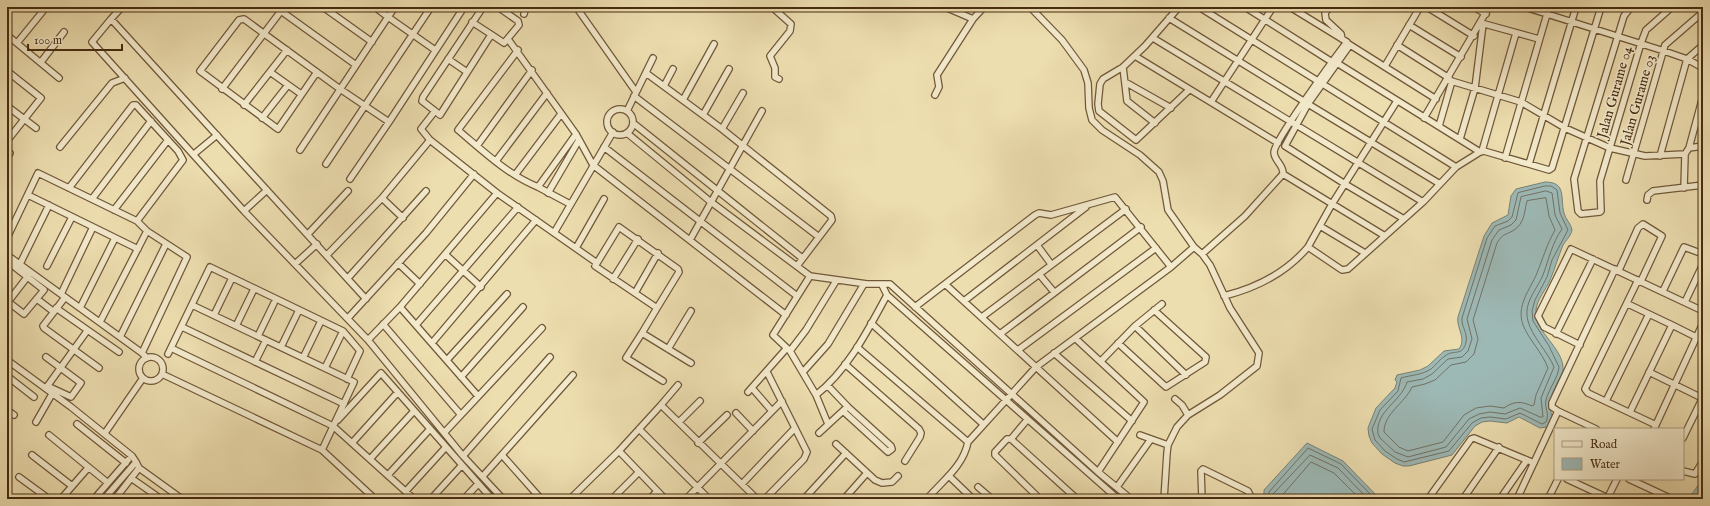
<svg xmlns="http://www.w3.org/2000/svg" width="1710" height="506" font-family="'IM FELL English',serif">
  <rect width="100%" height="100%" fill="#eddeb0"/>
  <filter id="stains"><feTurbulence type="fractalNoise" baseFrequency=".005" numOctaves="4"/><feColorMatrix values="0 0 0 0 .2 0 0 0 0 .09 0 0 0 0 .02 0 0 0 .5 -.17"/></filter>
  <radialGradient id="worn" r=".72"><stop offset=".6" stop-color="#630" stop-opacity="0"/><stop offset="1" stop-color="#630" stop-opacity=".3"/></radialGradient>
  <path fill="#9db9b6" stroke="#7a8174" d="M1545 182C1567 182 1560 198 1564 213 1565 219 1571 223 1572 230 1571 236 1566 240 1563 245 1558 257 1555 269 1550 280 1546 290 1537 299 1536 310 1534 333 1565 348 1563 371 1559 380 1553 390 1550 400 1547 412 1557 413 1547 427L1540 428 1519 417 1507 423 1490 421 1482 422 1475 426 1452 455 1409 466H1403L1395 463 1382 454 1372 443 1369 436 1368 428 1376 408 1395 388 1397 382 1395 380 1397 375 1420 370 1428 366 1444 351 1459 349C1467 338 1456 328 1458 317L1484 236 1492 223 1508 215 1511 196 1516 189Z
    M1307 443 1343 461 1380 499H1264V490Z
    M1703 479V499H1688Z"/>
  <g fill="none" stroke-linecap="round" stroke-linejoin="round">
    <path stroke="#727264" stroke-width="1" d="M1545 186H1551L1557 190 1560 213 1568 230 1552 260 1547 277 1535 300 1532 311 1533 321 1549 346 1559 367C1558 378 1549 388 1546 400 1544 408 1550 413 1546 422L1542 424 1520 413 1506 419 1490 417 1481 418 1472 423 1449 451 1404 462 1397 459 1385 451 1375 440 1372 429 1380 410 1398 391 1401 378C1411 375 1422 375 1431 369 1436 365 1440 359 1445 356 1453 349 1463 357 1466 342 1468 333 1461 326 1462 318L1487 238 1495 226 1508 221 1512 217 1518 193Z
      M1546 191 1552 193 1555 215 1562 229C1552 243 1549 259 1543 275 1536 291 1523 303 1528 321 1532 337 1548 352 1554 367L1541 398 1543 417H1540L1520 408 1505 414 1490 412 1479 414 1469 419 1446 447 1408 457 1395 452 1380 438 1378 434C1375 411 1401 402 1407 382L1423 379 1432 374 1448 359 1462 357 1468 351 1472 339 1467 319 1492 240 1499 230 1511 225 1516 220 1521 197Z
      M1546 198 1549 216 1555 230C1547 244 1543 258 1537 273 1530 290 1516 305 1523 325 1529 340 1542 352 1548 368L1536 395 1534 405 1532 406C1521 401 1514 401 1504 408L1490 406 1476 408 1464 415 1443 442 1408 451 1399 447 1384 432C1384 413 1405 403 1412 387L1425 384 1435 380 1451 365 1466 362 1474 354 1478 339 1473 320 1497 243C1504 232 1505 236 1514 230 1525 223 1524 212 1527 201Z
      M1268 499 1269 492 1308 448 1341 464 1375 499
      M1273 499V494L1310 455 1338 468 1368 499
      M1279 499 1311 462 1334 473 1360 499"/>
    <g stroke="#70583a" stroke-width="8">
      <path id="street" d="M122 7 111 19 366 299
        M323 7 372 42
        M395 7 388 17 435 50
        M772 7 791 24 790 31 770 56 775 68V77L779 79
        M945 7 973 19
        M1030 7 1062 40 1084 70 1088 83 1089 108 1092 120 1102 130 1140 155 1159 172 1163 181 1168 210 1194 247 1202 254 1210 265 1230 308 1259 353 1257 366 1220 395 1188 415 1177 427 1168 445 1167 453 1164 499
        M1179 7 1145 46 1123 67 1103 79 1100 84 1098 104 1099 111 1136 140 1189 90
        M1199 7 1456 167
        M1245 7 1332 62
        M1290 7 1347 42C1336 56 1274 141 1274 152 1274 161 1284 165 1283 174L1385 236
        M1330 7 1325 13 1326 20 1341 34 1342 39
        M1427 7 1474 36
        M1474 7 1486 14
        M1525 7 1664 51 1687 59 1703 68
        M1631 7 1624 16 1574 179 1578 211 1581 214 1600 212 1601 211 1600 181 1641 43 1646 30 1672 7
        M7 9 8 7
        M281 11 356 65
        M579 11 636 92
        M524 14 526 7
        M1169 18 1305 102
        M111 19 92 42 244 211 368 340 400 307 497 193
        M472 22 492 35
        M1481 23 1539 39
        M1409 25 1461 57
        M7 35 59 78
        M1153 38 1423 202
        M508 39 576 134 593 165 786 315
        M17 43 43 11
        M1347 43 1436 99
        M1350 45 1308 104 1285 146 1345 184 1404 219
        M1397 45 1449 78
        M518 50 458 130C483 151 508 175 538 187L576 134
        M1135 56 1278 143
        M448 59 467 72
        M41 62 64 32
        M1337 63 1480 152 1484 151 1549 170 1552 168 1601 7
        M1385 66 1420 7
        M1123 67 1127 101 1155 123
        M7 71 41 98 7 141
        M270 72 301 94
        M317 72 278 129 200 71 239 20 244 19 340 89 389 122 464 7
        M646 73 722 129 831 216 832 220 797 266
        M1448 80 1521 102 1565 128 1610 148 1645 156 1685 154
        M1125 82 1171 108
        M664 86 673 69
        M222 89 284 7
        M935 95 939 87 937 75 973 19 984 7
        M634 96 819 237
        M683 100 714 44
        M1397 101 1332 204 1308 247 1342 270 1348 269 1423 202 1456 167 1480 152
        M1211 102 1273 7
        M1308 104 1440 184
        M244 105 287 50
        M7 106 36 128
        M607 122a13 13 0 1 1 26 0a13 13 0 1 1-26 0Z
        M435 111 422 101 423 97 483 7
        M627 111 653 58
        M703 115 729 69
        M262 118 288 85
        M1424 118 1489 7
        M633 123 802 258
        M1439 126 1452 81
        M722 129 743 93
        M627 133 711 202 810 276 867 284H890L1098 472 1131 499
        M1460 139 1475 88 1483 24
        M430 140 421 129 435 111 440 115 489 38 492 35 504 43 519 25 518 21 498 7
        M477 146 532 70
        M60 147 112 83 125 78
        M604 147 797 296
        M1689 148 1703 146
        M7 150 10 153 7 158
        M300 150 388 17 375 7
        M1482 151 1516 33
        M194 154 217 135
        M1660 156 1687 59 1703 45
        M1505 158 1549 7
        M496 161 547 93
        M326 164 431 7
        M1529 164 1576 7
        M515 175 561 114
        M350 179 389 122
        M1626 180 1665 45 1703 12
        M538 187 570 204
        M69 188 133 105H136L178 151 183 160 137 221
        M1684 188 1685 154 1689 148 1703 96
        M548 193 579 140
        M28 195 138 249
        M382 198 403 218
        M92 199 151 121
        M1647 200 1648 195 1653 191 1703 185
        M114 210 168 140
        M244 211 267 190
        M1320 226 1365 253
        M554 233 613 132
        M308 234 348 191
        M7 238 38 173 137 221 147 231 187 257 142 353 147 358
        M690 240 762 111
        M1037 245 1051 264
        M576 248 604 199
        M1202 254 1245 216 1283 174
        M7 255 142 353
        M327 255 382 198 430 140 497 193 597 263 619 227 678 269 679 272 657 308 595 266 597 263
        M446 255 481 287
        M398 263 420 284
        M20 264 49 205
        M295 264 317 244
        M7 266 11 264 44 290 24 314 7 301
        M47 266 72 217
        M1619 270 1638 228 1643 224 1662 236 1641 281
        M1039 274 1054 292
        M810 276 773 335 790 351 816 395 828 424
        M348 278 426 191
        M613 279 638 239
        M1638 280 1585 389 1588 393 1656 425
        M945 284 1118 442
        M882 285 887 295 1118 499
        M1663 291 1684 247 1703 254
        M635 293 658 253
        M61 294 93 227
        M1224 296C1256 288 1286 273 1308 247
        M37 299 54 312
        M63 300 43 326 44 328 99 368
        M964 301 1086 207
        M8 302 28 276
        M1685 302 1703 264
        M1628 304 1672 325
        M192 305 354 382 322 450
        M400 307 478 396
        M915 307 1035 215 1039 213 1051 215 1115 197 1171 267
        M56 308 119 352
        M80 308 115 238
        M657 308 642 333 691 363
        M214 315 232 278
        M982 317 1126 209
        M348 318 426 233 474 174
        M100 322 147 231
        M871 323 983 424
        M383 324 461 415
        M416 325 518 207
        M236 326 254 289
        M1135 326 1186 375
        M182 327 344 404
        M642 333 626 358 663 381
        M1000 334 1141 227
        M1556 334 1593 259
        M258 336 274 303
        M120 337 166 244
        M1075 338 1144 402 1098 472
        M368 340 463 456 503 499
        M432 343 536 220
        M1118 343 1166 387 1205 362 1206 357 1154 310
        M1580 345 1544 327 1538 316 1571 249 1703 311
        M281 347 299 310
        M857 347 968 442 1036 367 1171 267 1194 247
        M171 348 333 426 414 499
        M668 349 691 311
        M1018 350 1156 248
        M790 351 806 330 836 281
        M1054 353 1132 421
        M168 354 210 267 343 331 360 351 347 379
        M46 357 81 383 71 397 47 386
        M139 369a12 12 0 1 1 24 0a12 12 0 1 1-24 0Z
        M303 358 321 321
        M7 360 71 407 132 456 136 462 104 499
        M447 360 507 294
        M1101 361 1135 326 1162 304
        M255 362 266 340
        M845 364 919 429 921 433 920 437 905 461
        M325 368 343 331
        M803 372 828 344 864 284
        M1649 372 1702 398
        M162 374 322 450 375 499
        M7 376 34 397
        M461 377 523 307
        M678 385 661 405 757 499
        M828 386 848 407 891 446 892 449 888 452 843 411
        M46 388 87 331
        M752 388 772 411
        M748 392 786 349
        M816 395C848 370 868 330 887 295
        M1175 399 1182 405 1188 415
        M1606 401 1649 314
        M7 410 14 415
        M1558 411 1552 407V403L1615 269
        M1630 412 1672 325 1696 337
        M736 413 753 431
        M338 420 381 373 492 499
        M36 422 52 394
        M679 422 700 401
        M77 424 126 463
        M639 429 709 499
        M1654 429 1703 323
        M105 433 143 378
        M444 433 542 328
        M819 433 845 409
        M49 435 108 483
        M1140 435 1168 445
        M1683 438 1703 397
        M1011 439 1027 420
        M352 443 398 392
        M698 443 727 415
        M836 444 875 480 882 483 892 482 898 476
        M619 451 665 499
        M32 455 72 486
        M502 455 541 499
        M463 456 550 357
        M370 459 414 411
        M136 462 139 468 182 499
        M1683 471 1695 474 1703 461
        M388 475 430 429
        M483 476 573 375
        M949 476 973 499
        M19 477 49 499
        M131 478 161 499
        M1567 479 1610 499
        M1629 479 1672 499
        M742 484 795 428
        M978 487 992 499
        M1117 487 1151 439
        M406 491 446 447
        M61 499 88 468
        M94 499 128 460
        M115 499 139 468
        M431 499 462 465
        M464 499 478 484
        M570 499 619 451 661 405
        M612 499 639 472
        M650 499 657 491
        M686 499 782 401
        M765 499 804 459 807 452 767 372
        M804 499 846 453
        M844 499 867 473
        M927 499C942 481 963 467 968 442
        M1040 499 995 455V452L1007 439H1011L1077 499
        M1202 499 1201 471 1203 469 1248 491 1252 499
        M1428 499 1471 439 1474 438 1534 463
        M1463 499 1499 447
        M1500 499 1527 460
        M1517 499 1558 411 1596 429
        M1548 499 1558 479
        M1607 499 1617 479"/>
    </g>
    <use href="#street" stroke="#f3eacc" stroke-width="5.5"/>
  </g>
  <g text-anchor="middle" stroke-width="3.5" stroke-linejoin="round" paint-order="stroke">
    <g font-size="14" fill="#462c12" stroke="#f3eacc">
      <text transform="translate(1614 92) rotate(-74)" y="5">Jalan Gurame 04</text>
      <text transform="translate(1637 100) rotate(-74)" y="5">Jalan Gurame 03</text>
    </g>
  </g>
  <rect width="1710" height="506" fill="none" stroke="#eddeb0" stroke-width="24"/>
  <rect x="8" y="8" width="1694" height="490" fill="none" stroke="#462c12" stroke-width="2"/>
  <rect x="12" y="12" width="1686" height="482" fill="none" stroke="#462c12"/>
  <rect x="1554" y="428" width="130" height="52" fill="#f3eacc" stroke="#ae9e82"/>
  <rect x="1562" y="441" width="20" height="6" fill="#f3eacc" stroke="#ae9e82"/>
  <text x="1590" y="448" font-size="12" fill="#462c12">Road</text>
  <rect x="1562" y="458" width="20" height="12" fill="#9db9b6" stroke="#ae9e82"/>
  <text x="1590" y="468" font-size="12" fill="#462c12">Water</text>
  <path d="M28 44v6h94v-6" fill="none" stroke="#462c12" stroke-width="2"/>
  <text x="34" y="44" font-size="12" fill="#462c12" stroke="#f3eacc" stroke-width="3" paint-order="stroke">100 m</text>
  <rect width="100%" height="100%" filter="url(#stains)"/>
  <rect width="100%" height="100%" fill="url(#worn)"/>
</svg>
